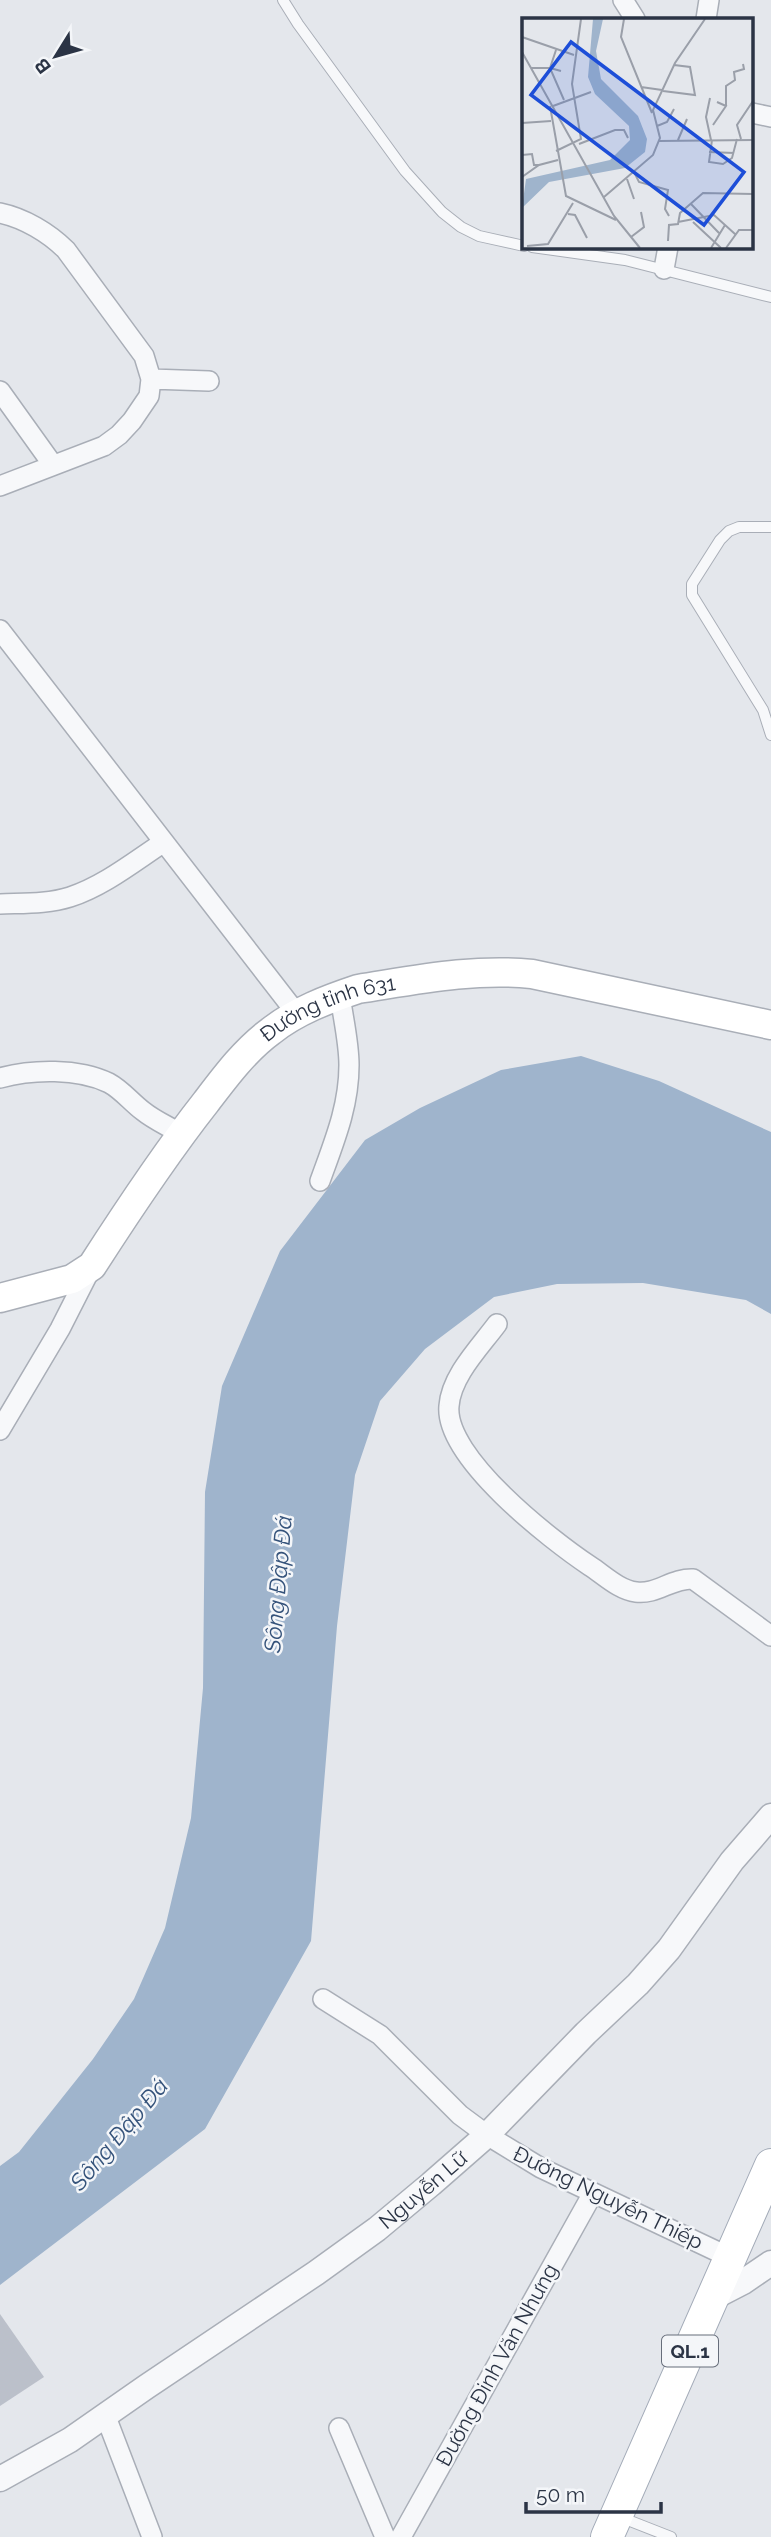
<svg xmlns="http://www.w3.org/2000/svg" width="771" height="2537" font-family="Raleway,sans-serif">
  <rect width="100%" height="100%" fill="#e4e7ec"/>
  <path fill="#9fb4cc" d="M581 1056 659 1081 771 1132V1314L746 1300 643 1283 557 1284 494 1297 425 1349 380 1401 355 1475 337 1626 311 1941 205 2129 0 2285V2166L19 2152 93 2059 134 1999 165 1928 191 1818 203 1688 205 1492 222 1386 280 1251 365 1140 420 1108 501 1070Z"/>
  <path fill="#bbc0ca" d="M0 2314 44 2377 0 2406Z"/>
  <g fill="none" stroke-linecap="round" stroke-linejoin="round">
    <g stroke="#a9aeb7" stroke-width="12">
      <path id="service" d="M283 0 298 24 405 171 442 212 461 227 479 236 524 246
        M532 247 625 260 771 297
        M771 527H739L729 531 720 540 692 584V595L763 710 771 735
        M620 2517 671 2537"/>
    </g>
    <g stroke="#a9aeb7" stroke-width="22">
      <path id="minor" d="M623 0 635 19
        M706 19 709 0
        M752 113 771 117
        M0 213C24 218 49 233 66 250L144 356 151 379 149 396 132 421 119 435 104 446 0 486
        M664 269 668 247
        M151 379 209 381
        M0 391 53 465
        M0 630 297 1014
        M0 904C23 903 48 904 70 897 104 886 135 861 164 842
        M0 1078C32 1069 78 1068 109 1083 122 1090 131 1102 143 1111 154 1120 168 1126 181 1134
        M320 1181C334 1142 349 1107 349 1065 349 1042 343 1018 340 995
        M497 1324C480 1347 451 1376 449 1406 444 1457 551 1540 590 1566 604 1575 619 1590 636 1592 656 1595 672 1578 693 1579L771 1636
        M0 1430 60 1329 90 1270
        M323 1999 380 2035 460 2115 487 2135 541 2168 731 2258
        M106 2417 152 2537
        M339 2428 385 2537
        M401 2537 593 2193"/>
    </g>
    <g stroke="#a9aeb7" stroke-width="27">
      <g id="tertiary">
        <path d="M714 2297 743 2282 771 2263"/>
        <path id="s1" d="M0 2479 70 2440 146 2387 316 2273 377 2229 431 2184 487 2135 586 2033 638 1984 669 1949 732 1861 771 1816"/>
      </g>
    </g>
    <g stroke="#a9aeb7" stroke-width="31">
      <g id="secondary">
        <path id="s2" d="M0 1298 72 1279 92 1266C128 1210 165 1154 206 1102 225 1077 245 1050 271 1031 296 1011 328 999 358 989 416 980 473 968 532 974L771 1025"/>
      </g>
    </g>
    <g stroke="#a3abb8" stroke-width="34">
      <path id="primary" d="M607 2537 771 2165"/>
    </g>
    <use href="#service" stroke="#f7f8fa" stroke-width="10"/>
    <use href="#minor" stroke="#f7f8fa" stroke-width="19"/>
    <use href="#tertiary" stroke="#f7f8fa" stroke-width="24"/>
    <use href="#secondary" stroke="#fff" stroke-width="28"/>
    <use href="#primary" stroke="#fff" stroke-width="32"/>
  </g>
  <g text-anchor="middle" stroke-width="5" stroke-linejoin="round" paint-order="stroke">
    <rect fill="#f4f6f9" stroke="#676e7b" stroke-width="2" x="662" y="2335.5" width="56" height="31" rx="5"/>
    <g font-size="19" font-weight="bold" fill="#2b3445">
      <text x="690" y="2358">QL.1</text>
    </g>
    <g font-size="21" fill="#2b3445" stroke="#f4f6f9">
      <text dy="7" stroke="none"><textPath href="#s2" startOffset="457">Đường tỉnh 631</textPath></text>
      <text dy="7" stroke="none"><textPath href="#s1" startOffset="513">Nguyễn Lữ</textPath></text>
      <text transform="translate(608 2198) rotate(26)" y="7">Đường Nguyễn Thiếp</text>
      <text transform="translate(497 2365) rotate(-61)" y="7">Đường Đinh Văn Nhưng</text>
    </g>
    <g font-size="23" font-style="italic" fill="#34527a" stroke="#f4f6f9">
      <text transform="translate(278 1584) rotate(-85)" y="8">Sông Đập Đá</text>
      <text transform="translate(119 2134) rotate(-50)" y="8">Sông Đập Đá</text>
    </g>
  </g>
  <g transform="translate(522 18)">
    <rect width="231" height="231" fill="#e4e7ec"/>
    <path d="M71 1H81L74 33 79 61 116 98 125 121 123 134 103 150 27 164 0 190 4 161 88 142 108 122 107 108 73 76 66 59Z" fill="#9fb4cc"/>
    <path fill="none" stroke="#9a9fa9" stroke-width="2" d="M102 1 99 19 130 95M0 19 52 37M34 32 28 50 39 53M0 34 92 198 118 230M9 50H28L42 82M119 69 140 72M141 73 173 77 168 49 152 47M188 80 184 99 189 122M28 88 44 178 94 202M31 88 69 74M204 88V68L213 62 212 54 222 51 221 46M0 105 29 103M191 107 204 88 195 84M135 108 145 104 152 91M219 121 215 107 231 83M156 122 165 101M190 122 187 144 201 146 210 140 215 121M137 123 231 122M57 126 93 112H102L106 120M34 133 59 121 50 66 59 1M187 134 212 135M0 137 10 136 12 147H17M112 154 117 164 146 172 143 191 147 198M0 159 17 147 36 142M105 161 112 181M82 179 131 137 138 120 131 92 153 45 183 1M169 186 197 215M46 196 53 197 65 220M156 204 192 197 213 216M171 204 199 230M109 219 122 209 119 194M146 223 147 207 156 206 158 195 181 175 231 176M5 228 26 226 51 185M189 230 203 207M204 230 217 212H231"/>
    <path fill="#1d4ed8" fill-opacity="0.15" stroke="#1d4ed8" stroke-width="3.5" d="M49 24 222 154 182 207 9 77Z"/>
    <rect width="231" height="231" fill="none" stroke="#2b3445" stroke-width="3.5"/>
  </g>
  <g transform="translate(56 56) rotate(233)" stroke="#f4f6f9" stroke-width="5" paint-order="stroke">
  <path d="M0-5L12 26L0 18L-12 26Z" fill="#2b3445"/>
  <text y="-10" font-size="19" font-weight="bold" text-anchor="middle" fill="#2b3445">B</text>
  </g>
  <path d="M526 2502v10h135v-10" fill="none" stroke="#2b3445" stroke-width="3.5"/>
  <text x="536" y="2502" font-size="21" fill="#2b3445" stroke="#f4f6f9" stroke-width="5" paint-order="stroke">50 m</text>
</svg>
